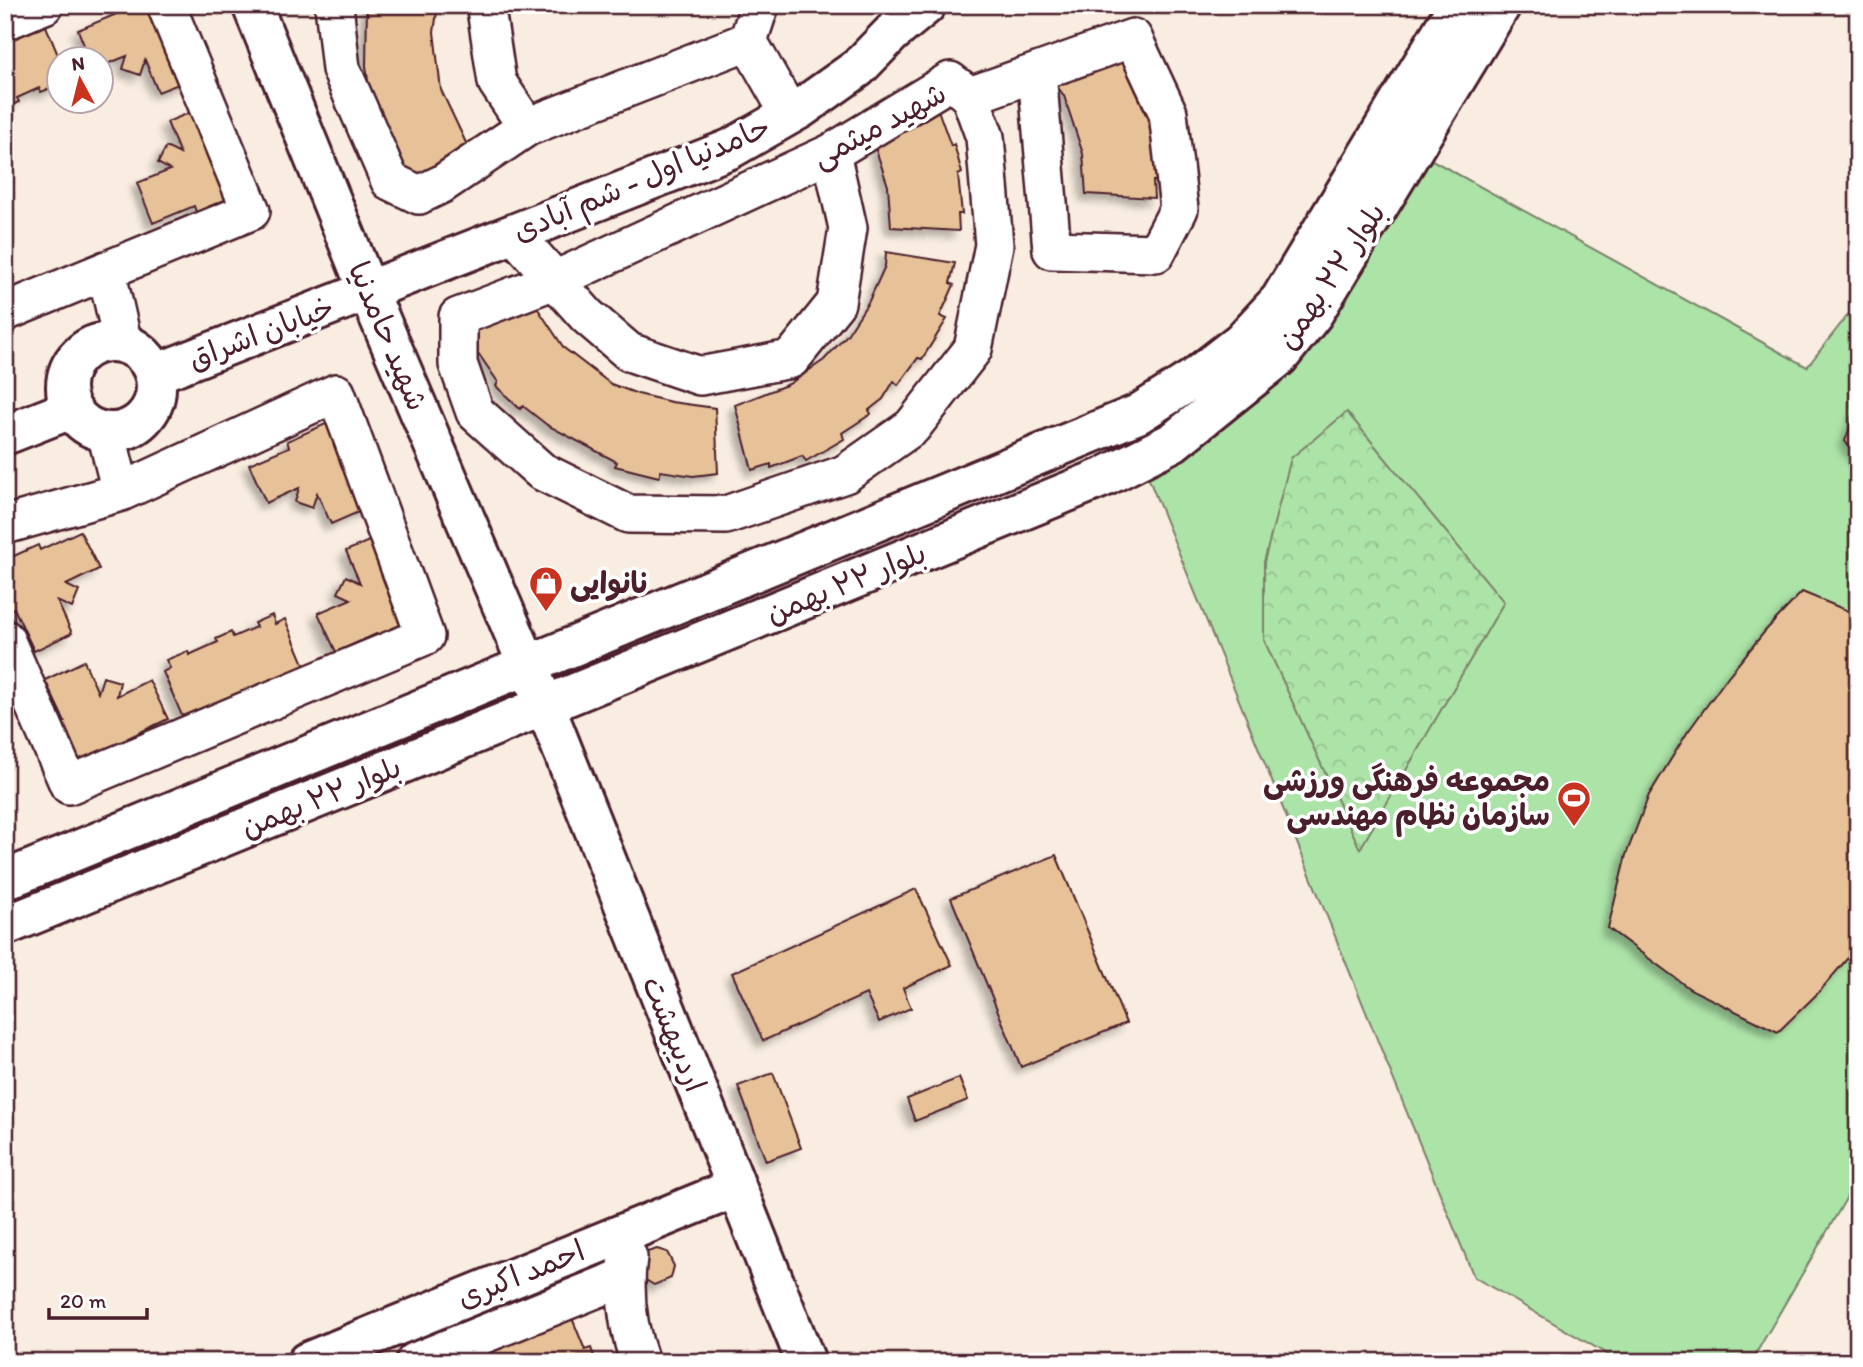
<svg xmlns="http://www.w3.org/2000/svg" width="1863" height="1367" font-family="Itim,'Playpen Sans Arabic',sans-serif">
  <defs>
    <pattern id="forest-crowns" width="20" height="18" patternUnits="userSpaceOnUse" patternTransform="scale(1.75)"><rect width="20" height="18" fill="#ace3a7"/><path d="M2 6a3 3 0 1 1 6 0M12 15a3 3 0 1 1 6 0" fill="none" stroke="#96c290"/></pattern>
    <filter id="shadow"><feDropShadow dx="-6" dy="6" stdDeviation="3.5" flood-color="#0004"/></filter>
  </defs>
  <rect width="100%" height="100%" fill="#f8ede0"/>
  <filter id="ink" filterUnits="userSpaceOnUse"><feTurbulence type="fractalNoise" baseFrequency=".0143" numOctaves="2"/><feDisplacementMap in="SourceGraphic" scale="14" xChannelSelector="R" yChannelSelector="G"/><feConvolveMatrix kernelMatrix="1 2 1 2 8 2 1 2 1" color-interpolation-filters="sRGB"/></filter>
  <g filter="url(#ink)">
    <path fill="#ace3a7" stroke="#7b8169" stroke-width="2" d="M1432 160 1807 367 1858 302V1178L1751 1362H1621L1474 1277 1148 477Z"/>
    <path fill="url(#forest-crowns)" stroke="#7b8169" stroke-width="2" d="M1347 412 1504 602 1360 849 1264 640V562L1291 458Z"/>
    <path fill="#e7c298" stroke="#4a1f2b" stroke-width="2" filter="url(#shadow)" d="M123 5H174L197 77 158 92 145 60 140 75 123 69 127 56 102 66V60H90L78 30 119 13 116 8Z
      M367 5H438L434 32 441 90 467 145 409 184 370 96 366 66Z
      M33 19 37 29 46 26 60 60V75L55 76 59 85 41 92 39 88 17 98 19 102 5 108V36Z
      M1119 54 1124 66 1128 64 1145 113 1149 111 1156 181H1153L1154 198 1086 194 1083 154 1064 96 1057 86Z
      M933 96 951 146 954 144 962 173 958 175 962 214H958L959 231 891 227 888 186 875 147Z
      M206 106 247 191 196 212 194 206 153 223 137 183 170 170 158 163 166 147 180 154 167 122Z
      M886 252 955 263 950 283 954 285 940 316 947 319 922 359 918 358 898 385 894 381 883 399 869 410 871 414 842 433 844 439 806 461 802 456 771 468V464L752 470 735 405 789 384 824 360 847 335 869 301 885 266Z
      M530 297 564 348 611 384 638 394 671 402 715 408 718 473 693 476 661 471 659 477 615 466 617 462 547 425 523 406 520 409 496 386 498 382 478 353 466 328Z
      M1858 406V459L1845 441Z
      M337 419 370 507 331 524 317 493 312 508 295 502 299 488 266 503 249 464 289 447 287 441Z
      M80 531 99 569 66 585 79 591 72 608 57 601 72 633 34 651 14 608 8 611 5 604V560L38 545 40 550Z
      M385 534 428 618 378 640 376 634 336 652 318 613 351 599 338 593 346 576 360 583 346 551Z
      M1802 592 1858 615V946L1819 992 1778 1032 1690 989 1608 928 1626 855 1649 795 1687 733 1729 675 1766 630Z
      M272 615 275 624 285 619 305 666 297 669 301 680 183 718 163 672 170 668 166 660 188 651 189 655 218 642 216 639 231 632 233 637 256 627 254 623Z
      M84 661 98 693 103 677 120 682 117 696 149 680 168 719 128 738 131 743 81 767 61 724 65 722 45 680Z
      M1056 855 1126 1023 1021 1067 951 898Z
      M916 889 952 965 903 988 911 1008 879 1022 866 994 763 1041 732 973Z
      M773 1073 801 1148 766 1161 738 1086Z
      M959 1078 968 1100 915 1121 907 1099Z
      M657 1249 667 1252 674 1266 671 1278 654 1285 644 1279V1253Z
      M561 1291 585 1350 591 1348 596 1362H407Z"/>
    <g fill="none" stroke-linecap="round" stroke-linejoin="round">
      <g stroke="#4a1f2b" stroke-width="42">
        <path id="minor" d="M334 5 341 69 390 181 419 195 442 184 527 127 748 41 790 115
          M488 5 486 9 497 82 527 127
          M5 21 44 5
          M748 41 760 5
          M950 81 970 96 985 137 994 245 973 349 912 427 845 474 726 515 628 514 541 471 475 412 458 364V317L555 280 831 153Z
          M970 96 1133 38 1168 113 1179 209 1156 253 1052 250 1037 72
          M514 234 587 316 629 352 700 376 791 359 836 303 848 228 831 153
          M106 270 123 344
          M5 312 251 211 166 5
          M5 525 121 492 106 432
          M5 639 69 785 425 636 336 393 121 492
          M628 1257C623 1294 627 1327 640 1362
          M415 1362 625 1277"/>
      </g>
      <g stroke="#4a1f2b" stroke-width="44">
        <path id="tertiary" d="M252 5 368 291 545 706 806 1362
          M66 387a45 45 0 1 1 90 0a45 45 0 1 1-90 0Z
          M155 374 730 149 800 109 858 68 892 33 926 5
          M5 435 71 409
          M5 880 1138 414 1193 379 1242 341 1280 300 1458 5
          M5 926 1104 477 1173 442 1279 357 1313 314 1501 5
          M307 1362 735 1188"/>
      </g>
      <use href="#minor" stroke="#fff" stroke-width="37"/>
      <use href="#tertiary" stroke="#fff" stroke-width="38"/>
    </g>
  </g>
  <defs>
    <g id="shop-pin" transform="scale(1.75)"><path d="M0 17L-7.5 6A9.5 9.5 0 1 1 7.5 6Z" fill="#c8321e" stroke="#fff"/><path d="M-5-2.5h2.3a2.7 3.5 0 0 1 5.4 0H5L5.5 6h-11ZM-1.5-2.5h3a1.5 2.3 0 0 0-3 0Z" fill="#fff"/></g>
    <g id="stadium-pin" transform="scale(1.75)"><path d="M0 17L-7.5 6A9.5 9.5 0 1 1 7.5 6Z" fill="#c8321e" stroke="#fff"/><path d="M0-5a6.5 5 0 1 0 0 10a6.5 5 0 1 0 0-10ZM-3.5-1.8h7v3.6h-7Z" fill="#fff"/></g>
  </defs>
  <g fill-rule="evenodd">
    <use href="#shop-pin" x="546" y="583"/>
    <use href="#stadium-pin" x="1574" y="798"/>
  </g>
  <g text-anchor="middle" stroke-width="7" stroke-linejoin="round" paint-order="stroke">
    <g font-size="30" fill="#4a1f2b" stroke="#fff">
      <text transform="translate(879 125) rotate(-28)" y="10">شهید میثمی</text>
      <text transform="translate(641 179) rotate(-23)" y="10">حامدنیا اول - شم آبادی</text>
      <text transform="translate(1331 276) rotate(-56)" y="10">بلوار ۲۲ بهمن</text>
      <text transform="translate(261 333) rotate(-21)" y="10">خیابان اشراق</text>
      <text transform="translate(388 336) rotate(67)" y="10">شهید حامدنیا</text>
      <text transform="translate(846 583) rotate(-22)" y="10">بلوار ۲۲ بهمن</text>
      <text transform="translate(321 797) rotate(-22)" y="10">بلوار ۲۲ بهمن</text>
      <text transform="translate(674 1034) rotate(68)" y="10">اردیبهشت</text>
      <text transform="translate(521 1274) rotate(-22)" y="10">احمد اکبری</text>
    </g>
    <g font-size="30" font-weight="bold" fill="#4a1f2b" stroke="#fff" text-anchor="start">
      <text x="570" y="593">نانوایی</text>
      <text x="1550" y="791" text-anchor="end">مجموعه فرهنگی ورزشی<tspan x="1550" dy="34">سازمان نظام مهندسی</tspan></text>
    </g>
  </g>
  <rect width="1863" height="1367" fill="none" stroke="#fff" stroke-width="28"/>
  <rect x="14" y="14" width="1835" height="1339" fill="none" stroke="#4a1f2b" stroke-width="2.5" filter="url(#ink)"/>
  <g transform="translate(80 80) rotate(353)"><circle r="33" fill="#ffffff" stroke="#b7a5aa" stroke-width="2"/>
  <path d="M0-5L12 26L0 18L-12 26Z" fill="#c8321e"/>
  <text y="-10" font-size="19" font-weight="bold" text-anchor="middle" fill="#4a1f2b">N</text>
  </g>
  <path d="M49 1308v10h98v-10" fill="none" stroke="#4a1f2b" stroke-width="3.5"/>
  <text x="60" y="1308" font-size="21" fill="#4a1f2b" stroke="#ffffff" stroke-width="5" paint-order="stroke">20 m</text>
</svg>
